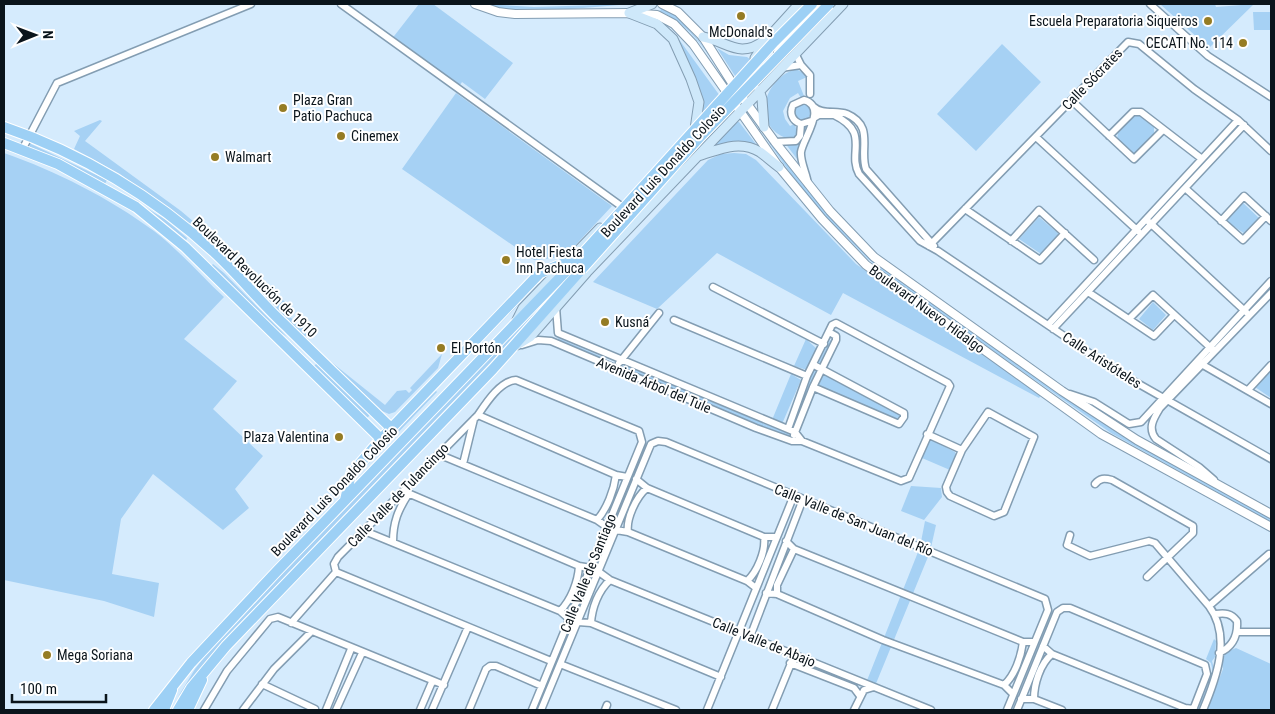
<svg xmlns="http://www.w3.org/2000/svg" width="1275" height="714" font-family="'Roboto Condensed',sans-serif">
  <rect width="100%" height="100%" fill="#d5ebfd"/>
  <path fill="#a6d1f4" d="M419 4H433L513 63 485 99 462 82 458 88 391 40Z
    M482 4 534 7 631 4 535 12 501 10Z
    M1160 4H1215L1216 7 1254 4 1209 48Z
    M662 6C691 25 708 53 728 82 707 53 693 27 660 11Z
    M1253 12H1271V30H1254Z
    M661 22 675 34 720 96 702 117 701 108Z
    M1002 44 1041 82 976 151 937 114Z
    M717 48 729 55 747 57 751 60 737 79Z
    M796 69 804 73 807 77 798 81 804 96 801 98 798 93 790 98 783 111 785 119 790 126 794 124 798 132 796 137 789 139C751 128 762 79 796 69Z
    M456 93 612 206 570 251 554 258 534 260 402 169Z
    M795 112a8 8 0 1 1 16 0a8 8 0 1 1-16 0Z
    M1134 116H1140L1154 127V134L1137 153H1132L1117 139 1118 133Z
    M100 120 102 121 85 141 181 211 194 222 191 226 120 174 74 149 80 136 74 131Z
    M737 122H739L759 148H712Z
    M803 126 809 127 800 147 797 159 785 143 794 144Z
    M767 140 871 255 1059 391 1271 516V522L1111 433 899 285 868 259 810 201Z
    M29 143 107 180 105 184 30 147Z
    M4 153C56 171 109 198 154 231 179 250 201 276 224 297L184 339 237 381 213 409 263 456 235 489 249 508 223 530 153 474 121 519 112 574 159 583 154 617 104 601 4 580Z
    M734 153 746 154 756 160 856 264 1042 394 1039 398 843 293 831 315 717 253 657 309 593 282 708 160 721 154Z
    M1241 201 1260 219 1245 234 1226 221Z
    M145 207 166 220 187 238 186 241 144 209Z
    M1039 217 1059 234 1041 254 1019 239Z
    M213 264 224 273 287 337 276 329 211 266Z
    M249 271 291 307 286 314 311 334 305 336 255 288Z
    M566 280 518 334 220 644 178 697 195 669 217 641 515 330Z
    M540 283 477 347 534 285Z
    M1153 302 1166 315 1153 330 1139 319Z
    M558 338 605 358 604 361 557 341Z
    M806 339 817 349 807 370 794 366Z
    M830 340 833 342 813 380 793 429 790 428 810 378Z
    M442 354 438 368 395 412 389 414 382 411 330 361 385 405 397 391 406 390 409 393 412 390 410 388Z
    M317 363 370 415 367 418 314 366Z
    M1271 363V398L1252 385Z
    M624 365 789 434V437L622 369Z
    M791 374 801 380 782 424 772 420Z
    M823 374 901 415 899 420 818 386Z
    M436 391 437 392 365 467 368 459Z
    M930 439 955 452 956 455 950 470 922 458Z
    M911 486 941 488 942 497 924 520 901 511Z
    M925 521 936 525 930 552 875 686 866 683 920 547Z
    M1214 639 1216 641 1215 657 1212 661 1215 673 1199 710H1197L1213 673 1211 663 1206 659Z
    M1236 648 1271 664V710H1207L1223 669C1220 657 1225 652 1236 648Z"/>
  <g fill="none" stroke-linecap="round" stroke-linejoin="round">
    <g stroke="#839db2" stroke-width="9">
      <path id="minor" d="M341 4 621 206
        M1150 4 1208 56 1271 97
        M795 53 801 65 810 75V94
        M781 68 801 65
        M1071 100 1134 159 1163 130
        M814 107C822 115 836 110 847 114 875 126 859 150 866 169L934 246
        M814 118 819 115H834C871 133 847 152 859 174L920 241 938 251 1116 371 1271 459
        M1109 136 1133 112H1141L1202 159
        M1036 137 1138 231
        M775 142 796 141 800 136 801 124
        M22 150 57 83 251 4
        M808 184C807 174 800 162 801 152 803 138 828 107 804 100L793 105C789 113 792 121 801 124L811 121
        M1185 188 1243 240 1266 216
        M965 209 1040 260 1065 233
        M1221 221 1244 196 1271 221
        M1149 222 1246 312
        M1011 241 1039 210 1094 260
        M929 246 1128 42 1139 44 1194 89 1238 120 1271 151
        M713 287 824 344
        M1088 292 1154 336 1174 315
        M556 307 558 333 795 432 802 441
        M1129 319 1153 295 1213 350
        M674 320 807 376
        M1048 325 1238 120
        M1053 329 1244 125
        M522 345 538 340 551 341 756 428 792 441H802L901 481 909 478 950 386 948 383 836 323 832 325 807 376 788 429
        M619 363 659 313
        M1203 365 1271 404
        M813 387 899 424 904 417V413L814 365
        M1248 390 1271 365
        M1070 394 1094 402 1129 424 1141 422 1271 281
        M988 412 1034 437 1004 512 994 516 950 496 947 492 946 487 962 450Z
        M478 415 616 475 627 477
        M927 434 962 450
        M794 435 813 387 836 340V336L829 332
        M438 454 597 520 607 527
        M463 464 474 419
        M636 479 647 488 764 537H777
        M1214 480 1199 467 1156 439C1147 428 1154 418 1160 408L1271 293
        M1095 484C1100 478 1104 478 1112 480L1193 526V533L1147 577
        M403 491 579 566 591 568
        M597 520C607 509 614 490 616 475
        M362 530 560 611 569 619
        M616 530 628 532 747 581 756 588
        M628 532C626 519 636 497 647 488
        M1070 535 1067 545 1090 556 1149 541 1155 543 1209 606C1232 637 1216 679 1203 710
        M786 541 794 549 1023 642H1034
        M393 542C393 522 398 510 409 493
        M336 572 334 564 338 557 478 415C486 403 500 381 516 380L639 431 642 442 532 710
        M336 572 551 661
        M599 572 610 580 931 710
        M747 581C757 572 766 551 764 537
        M766 593 777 594 883 640 1004 685 1013 694
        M777 594V585L794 549
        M1209 606 1269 554
        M560 611C571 600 578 582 579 566
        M1216 614C1225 613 1231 613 1237 621 1238 636 1233 647 1219 653
        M578 622 591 623 721 677
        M291 623 336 572
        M591 623C592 608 598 591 610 580
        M1237 632H1271
        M750 637 803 499
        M1043 646 1052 654 1185 708 1194 709
        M790 663 854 688 860 696
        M560 664 676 710
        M262 684 315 709
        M1004 685C1015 675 1021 657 1023 642
        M1021 699H1034L1062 710
        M1034 699C1034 684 1040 664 1052 654
        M204 710 227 671 270 619 278 617 444 685
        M243 710 274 669 311 632
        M326 710 351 649
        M336 710 362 653
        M420 710 432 682
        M432 710 468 627
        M469 710 486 669 490 666H496L542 686
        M541 710 651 444 658 441 666 442 1045 599 1048 610 1007 710
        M605 710 607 705
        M707 710 794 495
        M772 710 792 661
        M854 710 864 690 874 687
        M1017 710 1057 612 1063 608H1070L1205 665 1207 674 1193 710"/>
    </g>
    <g stroke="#839db2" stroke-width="10">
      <path id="tertiary" d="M475 4 498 12 515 14 629 13 657 15 674 24 693 44 779 167 822 219 866 265 1101 434 1271 527
        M662 4 678 12 703 37 734 86 775 142 830 211 874 257 1062 391 1137 440 1271 514
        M778 52 787 39 821 4"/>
    </g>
    <g stroke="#839db2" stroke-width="11">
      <path id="secondary" d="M629 13 657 24 673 39 691 79 699 102 695 129
        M629 13 652 4
        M703 37C727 41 739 60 765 40
        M755 58 769 37 799 4
        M759 90 762 99 764 127
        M698 156C718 150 739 139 760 152 767 157 772 162 779 167
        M517 320 523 308 600 228
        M517 345 530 337 587 272 843 4"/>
    </g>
    <g stroke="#fff" stroke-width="12">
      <path id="primary" d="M4 127C81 153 154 197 214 252 239 275 260 302 285 325 320 360 356 394 391 428
        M4 143 58 164 136 207 185 247 381 439
        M345 500 351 474 381 439 540 273 567 262
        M154 710 191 663 278 570 576 261
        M164 710 172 690
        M178 710 191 688 226 646 493 369 582 269
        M188 710 202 680"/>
    </g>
    <use href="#minor" stroke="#fff" stroke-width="6"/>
    <use href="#tertiary" stroke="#fff" stroke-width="8"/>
    <use href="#secondary" stroke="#cee8fa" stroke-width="9"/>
    <use href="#primary" stroke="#9dd0f5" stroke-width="10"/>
    <g stroke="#fff" stroke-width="12" stroke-linecap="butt">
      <path id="primary-bridge" d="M576 261 774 42 812 4
        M582 269 700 137 829 4"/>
    </g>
    <use href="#primary-bridge" stroke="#9dd0f5" stroke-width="10"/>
  </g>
  <g fill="#957c24" stroke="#fff" stroke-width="2">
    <circle cx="741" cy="16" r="5"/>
    <circle cx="1208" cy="21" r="5"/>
    <circle cx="1243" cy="43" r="5"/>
    <circle cx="283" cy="108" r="5"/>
    <circle cx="341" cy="136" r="5"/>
    <circle cx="215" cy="157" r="5"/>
    <circle cx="506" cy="260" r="5"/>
    <circle cx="605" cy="322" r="5"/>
    <circle cx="441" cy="348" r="5"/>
    <circle cx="339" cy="437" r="5"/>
    <circle cx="47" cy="655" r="5"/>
  </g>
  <g text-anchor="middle" stroke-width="4" stroke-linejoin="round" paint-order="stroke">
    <g font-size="14" fill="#0a141b" stroke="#fff" text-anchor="start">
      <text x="1198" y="26" text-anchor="end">Escuela Preparatoria Siqueiros</text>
      <text x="741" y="37" text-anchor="middle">McDonald's</text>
      <text x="1233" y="48" text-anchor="end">CECATI No. 114</text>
      <text x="293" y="105">Plaza Gran<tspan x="293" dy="16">Patio Pachuca</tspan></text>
      <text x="351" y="141">Cinemex</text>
      <text x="225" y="162">Walmart</text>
      <text x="516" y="257">Hotel Fiesta<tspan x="516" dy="16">Inn Pachuca</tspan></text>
      <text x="615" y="327">Kusná</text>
      <text x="451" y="353">El Portón</text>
      <text x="329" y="442" text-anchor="end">Plaza Valentina</text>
      <text x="57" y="660">Mega Soriana</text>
    </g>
    <g font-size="14" fill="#0a141b" stroke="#fff">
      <text transform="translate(1092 79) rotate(-46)" y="5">Calle Sócrates</text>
      <text transform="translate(663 171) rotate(-47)" y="5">Boulevard Luis Donaldo Colosio</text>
      <text transform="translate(255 277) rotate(44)" y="5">Boulevard Revolución de 1910</text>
      <text transform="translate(927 309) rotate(36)" y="5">Boulevard Nuevo Hidalgo</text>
      <text transform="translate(1102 360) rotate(33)" y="5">Calle Aristóteles</text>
      <text transform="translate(654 385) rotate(23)" y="5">Avenida Árbol del Tule</text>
      <text transform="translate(334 491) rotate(-46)" y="5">Boulevard Luis Donaldo Colosio</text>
      <text transform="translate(398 495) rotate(-46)" y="5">Calle Valle de Tulancingo</text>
      <text transform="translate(854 520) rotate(22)" y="5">Calle Valle de San Juan del Río</text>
      <text transform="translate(588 573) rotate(-68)" y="5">Calle Valle de Santiago</text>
      <text transform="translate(764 642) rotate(22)" y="5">Calle Valle de Abajo</text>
    </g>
  </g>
  <rect width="1275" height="714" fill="none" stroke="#0a141b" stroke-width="10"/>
  <g transform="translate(35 35) rotate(89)" stroke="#ffffff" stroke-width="4" paint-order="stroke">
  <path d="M0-4L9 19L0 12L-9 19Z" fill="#0a141b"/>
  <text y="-8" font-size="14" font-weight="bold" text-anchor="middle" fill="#0a141b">N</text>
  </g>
  <path d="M12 694v8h94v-8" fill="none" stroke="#0a141b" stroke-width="2.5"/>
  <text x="20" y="694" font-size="15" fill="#0a141b" stroke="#ffffff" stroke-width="4" paint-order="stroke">100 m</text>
</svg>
